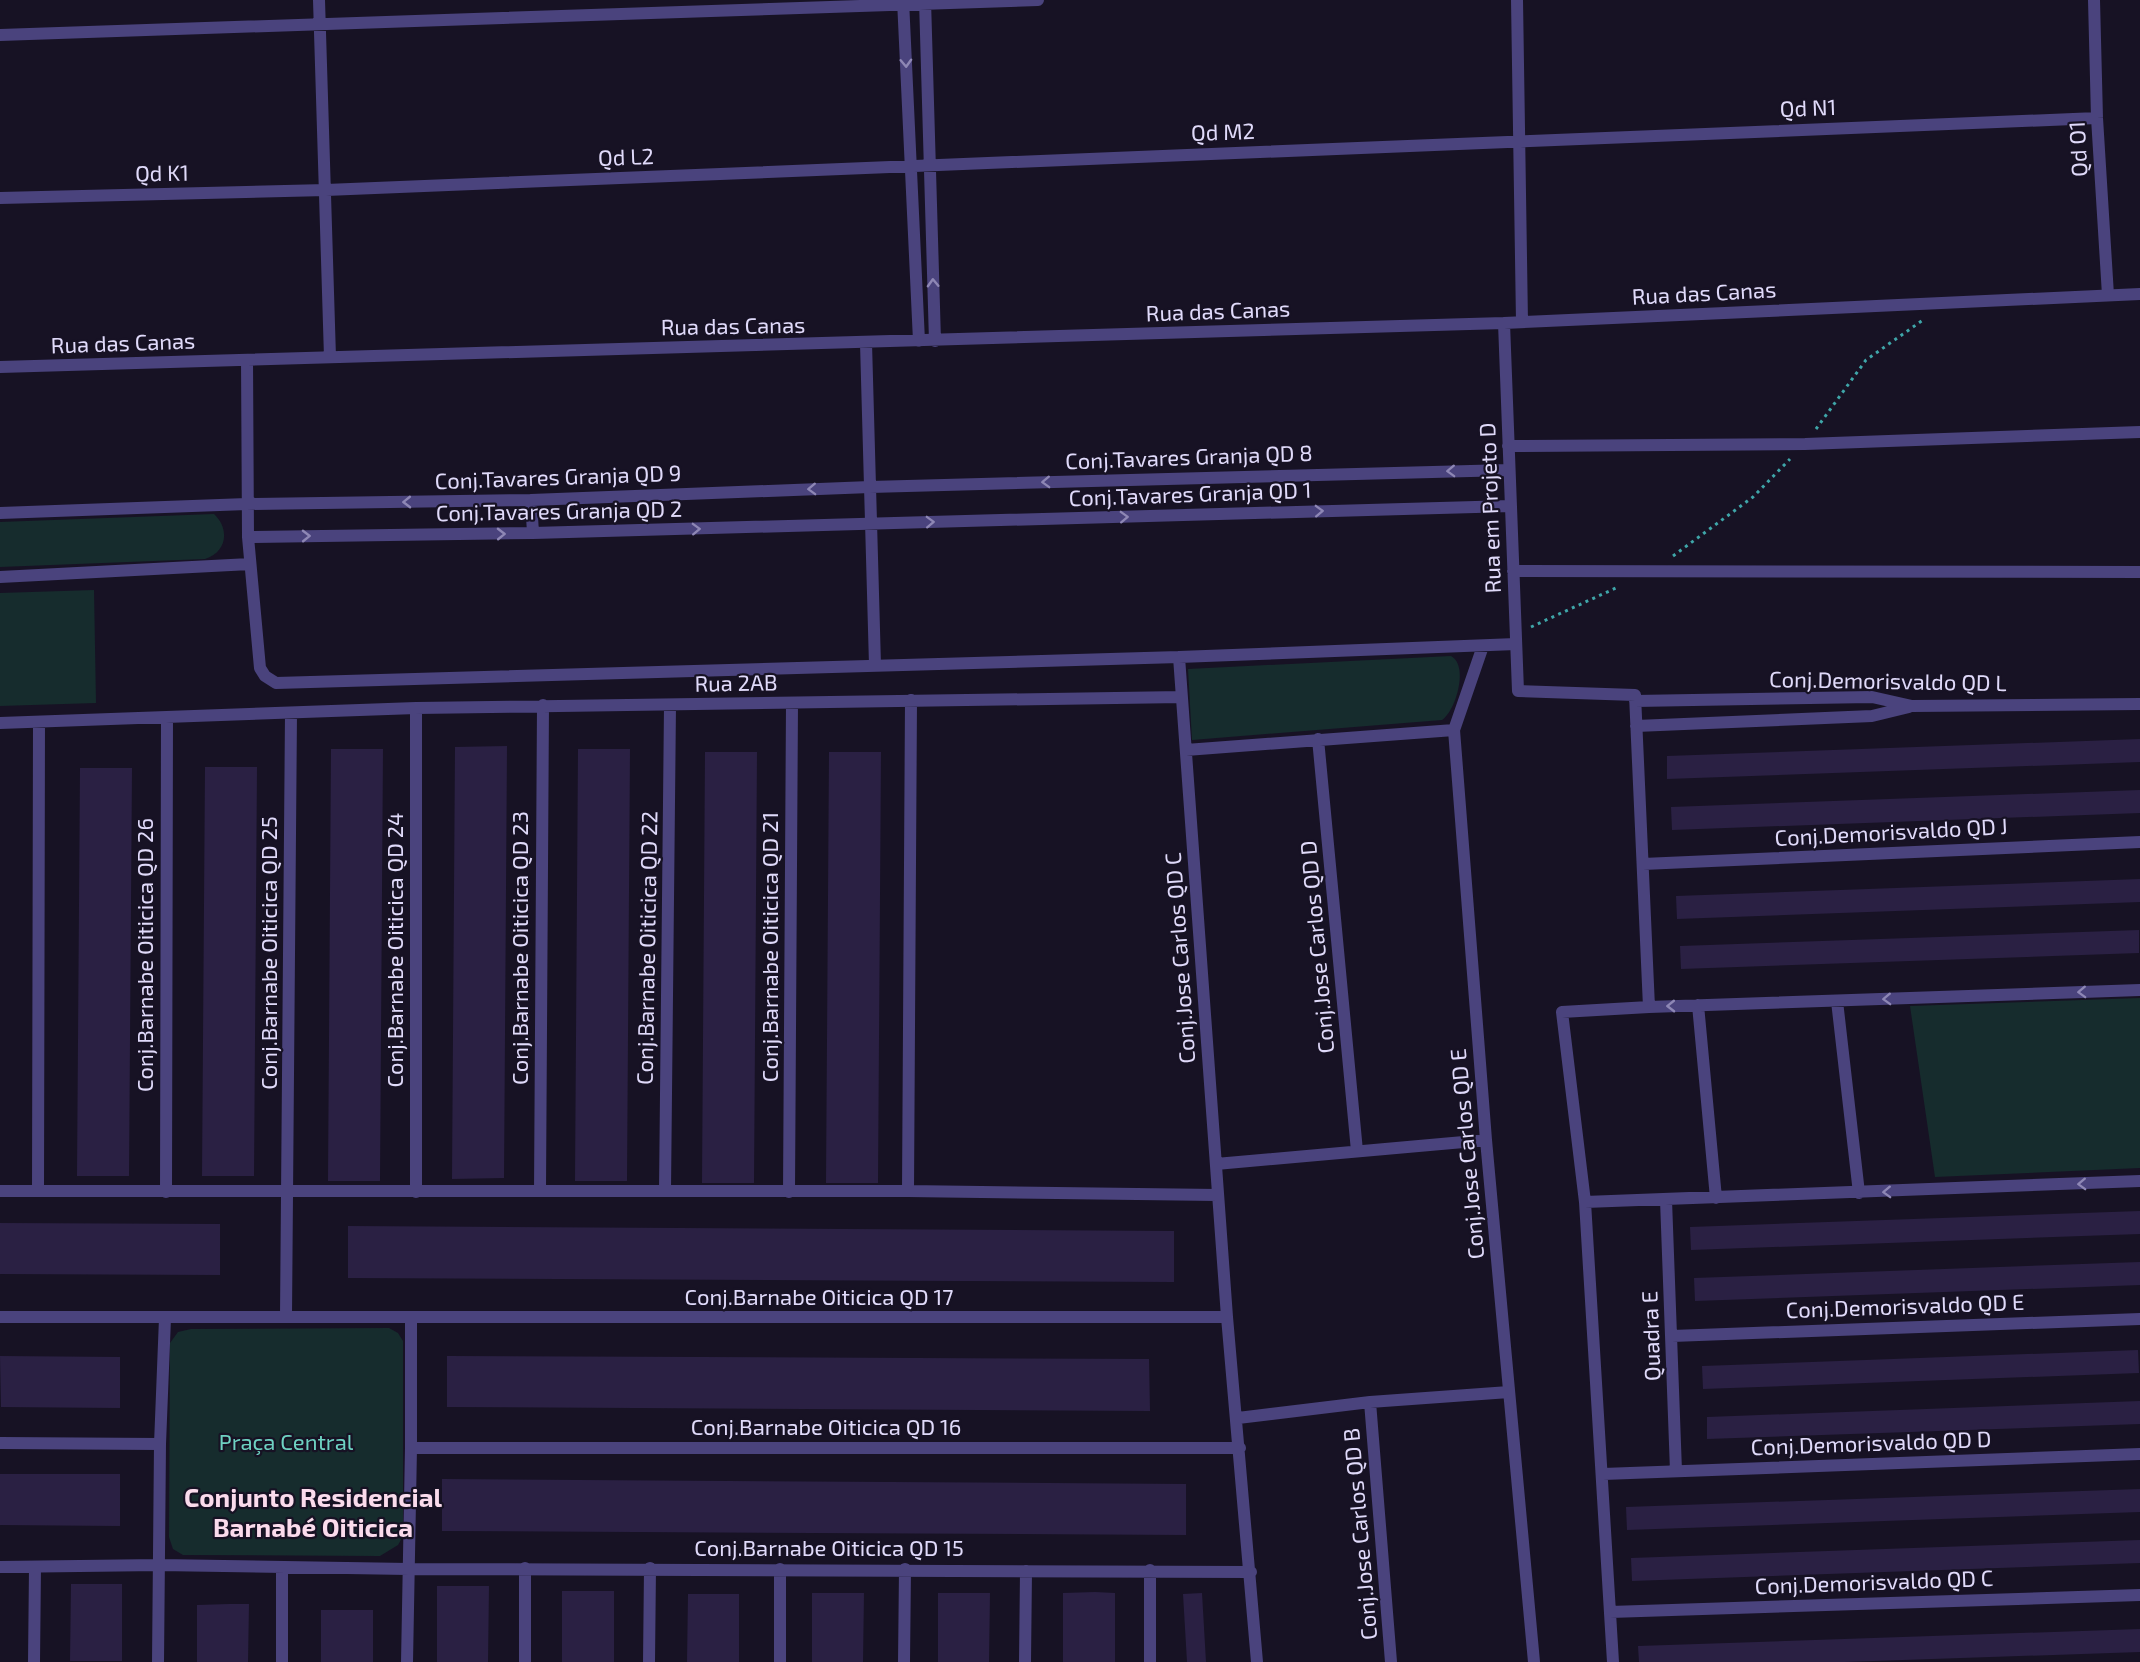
<svg xmlns="http://www.w3.org/2000/svg" width="2140" height="1662" font-family="'Exo 2',sans-serif">
  <rect width="100%" height="100%" fill="#171224"/>
  <path fill="#162c2d" d="M214 514C230 529 227 552 205 559L0 567V522Z
    M94 590 96 703 0 706V593Z
    M1451 656C1469 665 1456 711 1442 720L1192 740 1188 669Z
    M2140 998V1168L1935 1177 1910 1006Z
    M389 1328 398 1333 403 1341V1536L398 1545 380 1556 183 1555 173 1549 169 1537 170 1343 178 1332 191 1329Z"/>
  <path fill="#2a2043" d="M2140 739V762L1667 779V756Z
    M507 746 504 1178 452 1179 455 747Z
    M331 749H383L380 1181H328Z
    M578 749H630L627 1181H575Z
    M705 752H757L754 1183H702Z
    M829 752H881L878 1183H826Z
    M205 767H257L254 1176H202Z
    M80 768H132L129 1176H77Z
    M2140 790V813L1672 830 1671 807Z
    M2140 879V902L1677 919 1676 896Z
    M2139 930V953L1681 969 1680 946Z
    M2140 1211V1234L1691 1250 1690 1227Z
    M0 1223 220 1224V1275L0 1274Z
    M348 1226 1174 1231V1282L348 1278Z
    M2140 1262V1285L1695 1301 1694 1278Z
    M2138 1350 2139 1373 1703 1389 1702 1366Z
    M0 1356 120 1357V1408L1 1407Z
    M447 1356 1149 1359 1150 1411 447 1407Z
    M2140 1401V1424L1707 1439V1417Z
    M0 1474H120V1526L0 1525Z
    M442 1479 1186 1484V1535L442 1531Z
    M2140 1489V1512L1627 1530 1626 1507Z
    M2140 1540V1563L1632 1581 1631 1558Z
    M71 1584H122V1661H70Z
    M437 1586H489L488 1662H437Z
    M562 1591H614V1662H562Z
    M1095 1592 1115 1593V1662H1063V1593Z
    M812 1593H864L863 1662H812Z
    M938 1593H990L989 1662H938Z
    M1202 1593 1206 1662H1187L1183 1594Z
    M688 1594H739V1662H687Z
    M229 1604H249L248 1662H197V1605Z
    M321 1610H373V1662H321Z
    M2140 1629V1652L1845 1662H1639L1638 1646Z"/>
  <g fill="none" stroke-linecap="round" stroke-linejoin="round">
    <path stroke="#3fa6a9" stroke-width="3" stroke-dasharray="3 4.5" stroke-linecap="butt" d="M1816 429 1866 360 1923 320
      M1673 556 1753 497 1790 459
      M1531 627 1618 587"/>
    <path stroke="#4a437d" stroke-width="12" d="M319 0 330 357
      M903 0 919 341
      M925 0 935 341
      M1517 0 1522 322
      M2094 0 2097 118 2108 295
      M0 35 1038 0
      M0 198 326 190 2097 118
      M1504 323 1518 691 1635 695 1649 1007
      M866 343 875 665
      M247 360 248 537 260 668 265 676 276 683 1179 657 1516 644
      M0 367 1504 323 2140 294
      M1508 446 1805 444 2140 432
      M531 500 533 533
      M0 513 247 504 531 500 870 487 1509 470
      M248 537 533 533 1511 506
      M1513 571 2140 572
      M0 577 250 564
      M1483 646 1454 730 1486 1140 1534 1662
      M1179 657 1227 1317 1257 1662
      M1635 701 1872 697 1912 706 2140 704
      M416 708V1192
      M0 723 416 708 1182 697
      M1636 726 1872 716 1909 707
      M1318 739 1357 1151
      M1186 750 1454 730
      M1643 864 2140 842
      M1837 1001 1859 1193
      M1698 1005 1716 1198
      M1216 1164 1486 1140
      M0 1191H908L1218 1195
      M38 1191 39 722
      M540 1191 543 705
      M665 1191 670 705
      M908 1191 911 700
      M166 1192 167 718
      M789 1192 792 703
      M1666 1200 1676 1471
      M1585 1202 2140 1181
      M286 1316 291 713
      M0 1317H1227
      M1672 1336 2140 1319
      M1370 1402 1391 1662
      M1238 1418 1370 1402 1509 1392
      M0 1443 160 1444
      M411 1448H1240
      M1603 1474 2140 1454
      M0 1567 159 1565 408 1569 1251 1572
      M1610 1612 2140 1595
      M34 1662 35 1567
      M158 1662 160 1444 165 1318
      M282 1662V1568
      M407 1662 411 1448V1318
      M525 1662V1568
      M649 1662 650 1568
      M780 1662V1569
      M904 1662 905 1569
      M1025 1662 1026 1571
      M1150 1662V1570
      M1613 1662 1585 1202 1562 1012 1649 1007 2140 990"/>
  </g>
  <defs><path id="oneway-chevron" d="M-2-3.5L2.5 0L-2 3.5" fill="none" stroke-width="1.6" stroke-linecap="round" stroke-linejoin="round" transform="scale(1.5)"/></defs>
  <g stroke="#8e87b5">
    <use href="#oneway-chevron" transform="translate(906 63) rotate(88)"/>
    <use href="#oneway-chevron" transform="translate(933 283) rotate(-92)"/>
    <use href="#oneway-chevron" transform="translate(1451 471) rotate(178)"/>
    <use href="#oneway-chevron" transform="translate(1046 482) rotate(178)"/>
    <use href="#oneway-chevron" transform="translate(812 489) rotate(178)"/>
    <use href="#oneway-chevron" transform="translate(407 502) rotate(179)"/>
    <use href="#oneway-chevron" transform="translate(1319 511) rotate(-2)"/>
    <use href="#oneway-chevron" transform="translate(1124 517) rotate(-2)"/>
    <use href="#oneway-chevron" transform="translate(930 522) rotate(-2)"/>
    <use href="#oneway-chevron" transform="translate(696 529) rotate(-2)"/>
    <use href="#oneway-chevron" transform="translate(501 534) rotate(-1)"/>
    <use href="#oneway-chevron" transform="translate(306 536) rotate(-1)"/>
    <use href="#oneway-chevron" transform="translate(2082 992) rotate(178)"/>
    <use href="#oneway-chevron" transform="translate(1887 999) rotate(178)"/>
    <use href="#oneway-chevron" transform="translate(1671 1006) rotate(179)"/>
    <use href="#oneway-chevron" transform="translate(2082 1184) rotate(178)"/>
    <use href="#oneway-chevron" transform="translate(1887 1192) rotate(178)"/>
  </g>
  <g text-anchor="middle" stroke-width="4.5" stroke-linejoin="round" paint-order="stroke">
    <g font-size="22" fill="#e0dafa" stroke="#171224">
      <text transform="translate(1808 108) rotate(-2)" y="8">Qd N1</text>
      <text transform="translate(1223 132) rotate(-2)" y="8">Qd M2</text>
      <text transform="translate(2078 149) rotate(-93)" y="8">Qd O1</text>
      <text transform="translate(626 157) rotate(-2)" y="8">Qd L2</text>
      <text transform="translate(162 173) rotate(-1)" y="8">Qd K1</text>
      <text transform="translate(1704 293) rotate(-3)" y="8">Rua das Canas</text>
      <text transform="translate(1218 311) rotate(-2)" y="8">Rua das Canas</text>
      <text transform="translate(733 326) rotate(-1)" y="8">Rua das Canas</text>
      <text transform="translate(123 343) rotate(-2)" y="8">Rua das Canas</text>
      <text transform="translate(1189 457) rotate(-2)" y="8">Conj.Tavares Granja QD 8</text>
      <text transform="translate(558 477) rotate(-2)" y="8">Conj.Tavares Granja QD 9</text>
      <text transform="translate(1190 494) rotate(-2)" y="8">Conj.Tavares Granja QD 1</text>
      <text transform="translate(1490 508) rotate(-92)" y="8">Rua em Projeto D</text>
      <text transform="translate(559 511) rotate(-1)" y="8">Conj.Tavares Granja QD 2</text>
      <text transform="translate(1888 681) rotate(1)" y="8">Conj.Demorisvaldo QD L</text>
      <text transform="translate(736 683) rotate(-1)" y="8">Rua 2AB</text>
      <text transform="translate(1891 832) rotate(-3)" y="8">Conj.Demorisvaldo QD J</text>
      <text transform="translate(770 947) rotate(-90)" y="8">Conj.Barnabe Oiticica QD 21</text>
      <text transform="translate(1317 947) rotate(-95)" y="8">Conj.Jose Carlos QD D</text>
      <text transform="translate(520 948) rotate(-90)" y="8">Conj.Barnabe Oiticica QD 23</text>
      <text transform="translate(647 948) rotate(-89)" y="8">Conj.Barnabe Oiticica QD 22</text>
      <text transform="translate(395 950) rotate(-90)" y="8">Conj.Barnabe Oiticica QD 24</text>
      <text transform="translate(269 953) rotate(-90)" y="8">Conj.Barnabe Oiticica QD 25</text>
      <text transform="translate(145 955) rotate(-90)" y="8">Conj.Barnabe Oiticica QD 26</text>
      <text transform="translate(1180 958) rotate(-94)" y="8">Conj.Jose Carlos QD C</text>
      <text transform="translate(1467 1154) rotate(-95)" y="8">Conj.Jose Carlos QD E</text>
      <text x="819" y="1305">Conj.Barnabe Oiticica QD 17</text>
      <text transform="translate(1905 1306) rotate(-2)" y="8">Conj.Demorisvaldo QD E</text>
      <text transform="translate(1651 1336) rotate(-92)" y="8">Quadra E</text>
      <text x="826" y="1435">Conj.Barnabe Oiticica QD 16</text>
      <text transform="translate(1871 1443) rotate(-2)" y="8">Conj.Demorisvaldo QD D</text>
      <text transform="translate(1360 1534) rotate(-95)" y="8">Conj.Jose Carlos QD B</text>
      <text x="829" y="1556">Conj.Barnabe Oiticica QD 15</text>
      <text transform="translate(1874 1582) rotate(-2)" y="8">Conj.Demorisvaldo QD C</text>
    </g>
    <g font-size="22" fill="#6ed2c2" stroke="#171224">
      <text x="286" y="1450">Praça Central</text>
    </g>
    <g font-size="26" font-weight="bold" fill="#fadbec" stroke="#171224">
      <text x="313" y="1507">Conjunto Residencial<tspan x="313" dy="30">Barnabé Oiticica</tspan></text>
    </g>
  </g>
</svg>
